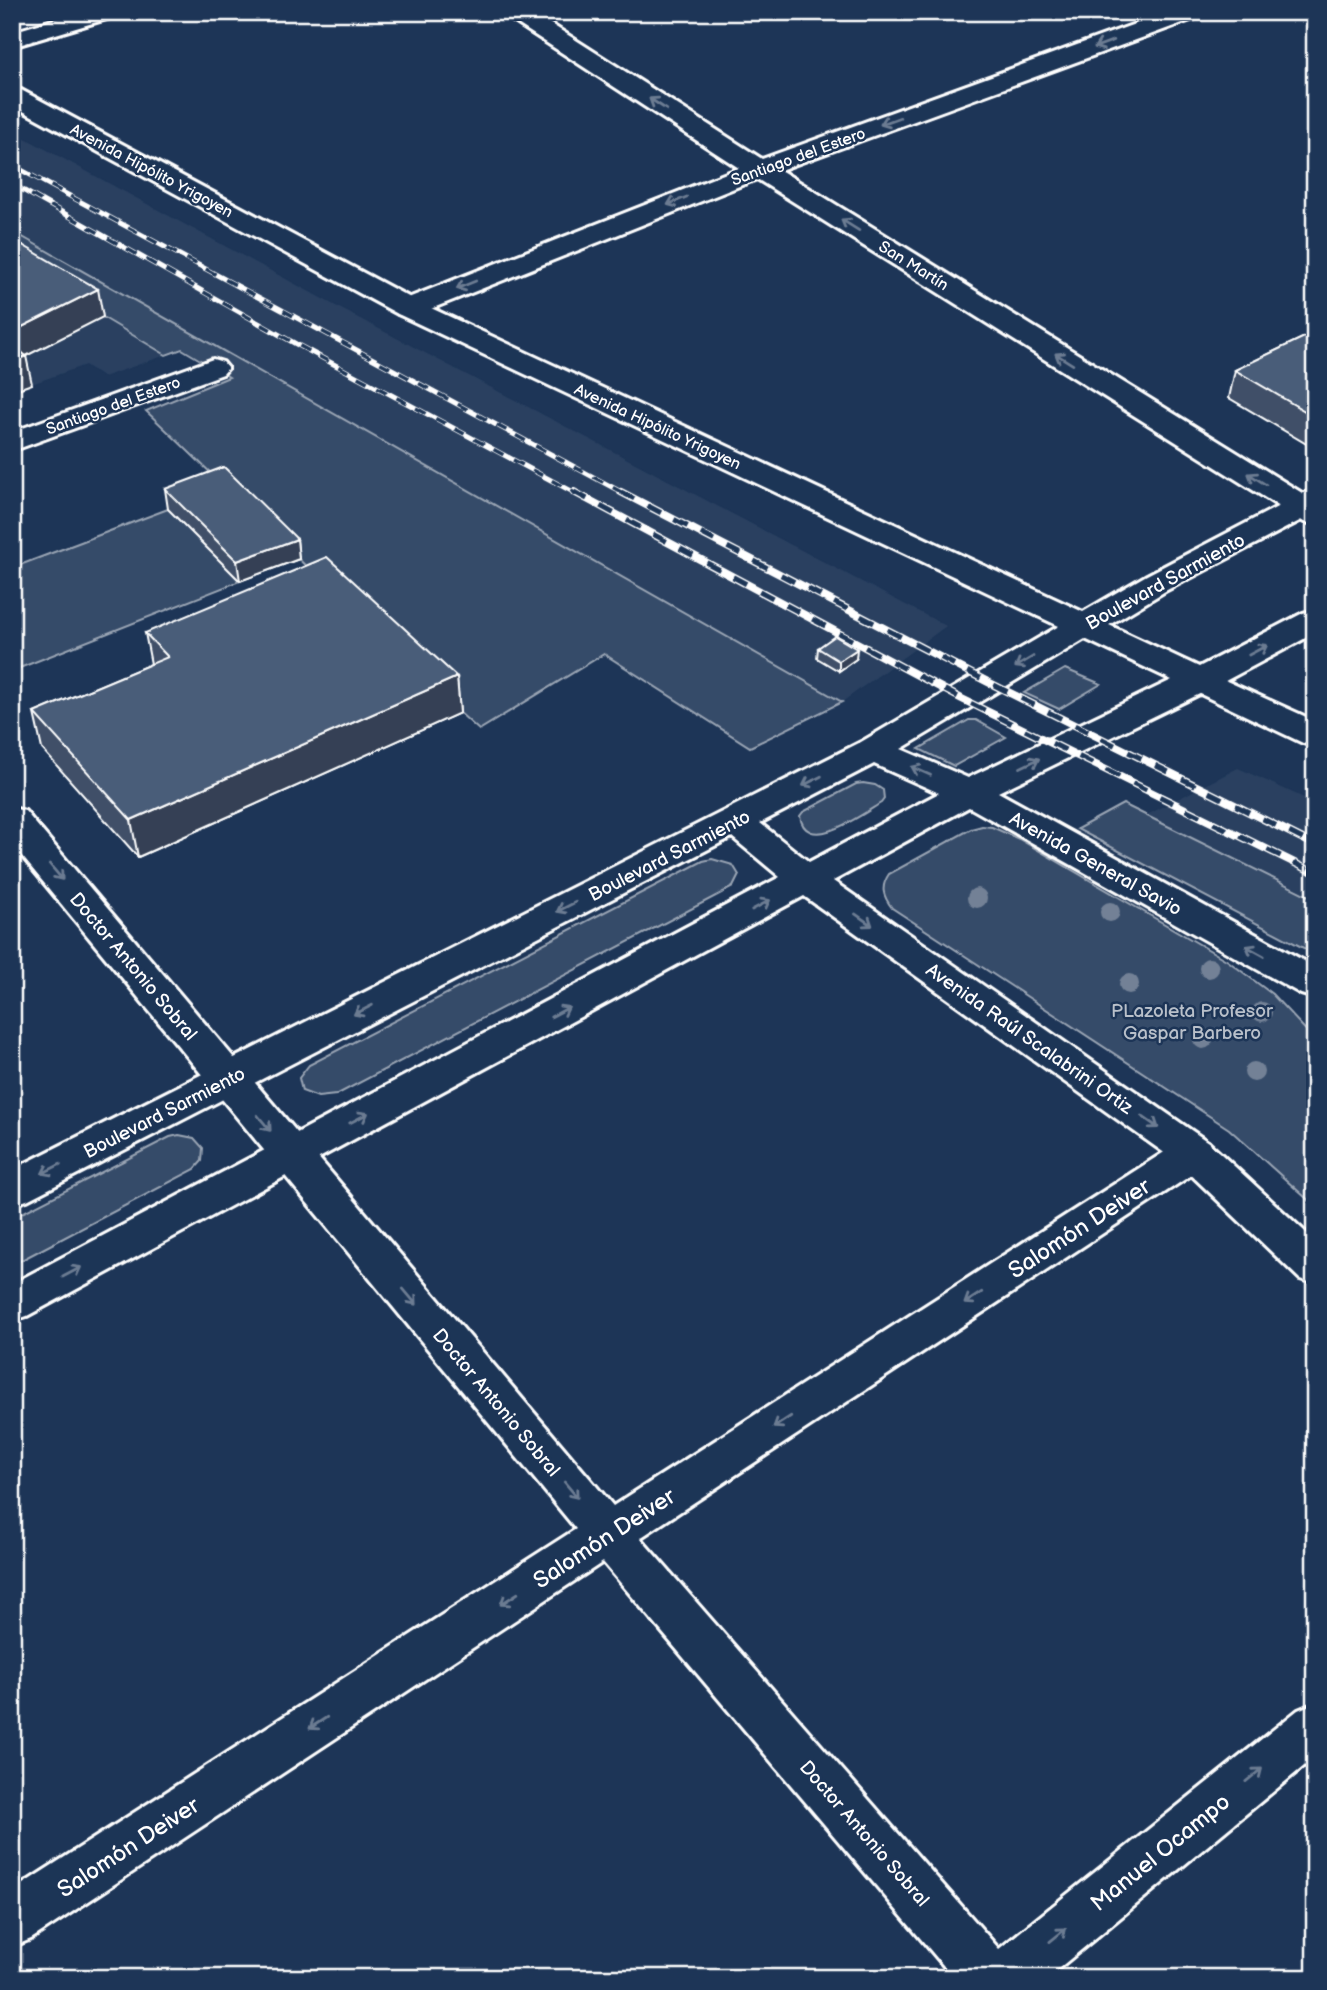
<svg xmlns="http://www.w3.org/2000/svg" width="1327" height="1990" font-family="'Balsamiq Sans',sans-serif">
  <rect width="100%" height="100%" fill="#1d3557"/>
  <filter id="ink" filterUnits="userSpaceOnUse"><feTurbulence type="fractalNoise" baseFrequency=".0143" numOctaves="2"/><feDisplacementMap in="SourceGraphic" scale="14" xChannelSelector="R" yChannelSelector="G"/><feConvolveMatrix kernelMatrix="1 2 1 2 8 2 1 2 1" color-interpolation-filters="sRGB"/></filter>
  <g filter="url(#ink)">
    <path fill="#2a4161" d="M12 131 343 310 946 626 842 702 12 231Z
      M12 263 166 355 103 377 85 365 12 391Z
      M1238 768 1315 803V899L1147 815Z"/>
    <path fill="#364b69" stroke="#9aa5b4" stroke-width="2" d="M12 231 842 702 750 747 604 654 479 730C364 628 258 516 146 411L229 377 182 349 166 355 12 263Z
      M168 509 240 581 12 671V568Z
      M1065 669 1101 684 1059 709 1024 693Z
      M969 720H976L1006 737 954 766 919 749Z
      M863 783 875 785 883 790 884 799 881 803C864 813 806 856 800 816L803 812 856 784Z
      M1123 804 1315 899V954L1077 829Z
      M982 826 992 827 1019 839 1228 961 1272 994 1315 1040V1206L1229 1129 892 908C883 896 880 887 889 874L971 829Z
      M712 859 733 865 739 875 733 887 336 1095 318 1097 302 1091 299 1078 309 1065 703 861Z
      M179 1135 194 1138 203 1148 202 1161 195 1169 12 1265V1218L170 1137Z"/>
    <g fill="none" stroke-linecap="round" stroke-linejoin="round">
      <g stroke="#fff" stroke-width="6">
        <path id="minor" d="M79 12H117L113 17 12 47V32Z
          M503 12H532L762 159 1168 12H1203L1199 17 780 170 1315 501V524L1304 522 757 179 418 314 408 316 398 314 394 308 398 302 739 168 507 17Z
          M213 359 223 362 228 368 223 374 12 451V432Z
          M1200 669 1315 721V746L1303 743 1188 688 1183 680 1188 672Z
          M12 808 25 811 613 1506 1180 1142 1194 1137 1208 1142 1214 1153 1208 1164 640 1538 999 1949 1298 1710 1315 1703V1757L1047 1978H954L603 1562 31 1939 12 1947V1891L576 1529 12 844Z"/>
      </g>
      <g stroke="#fff" stroke-width="6">
        <path id="secondary" d="M12 88 21 90 418 302 1083 612 1145 576 1304 493 1315 491V513L1167 590 1109 625 1199 667 1303 613 1315 610V633L1212 688 998 792 1315 967V998L1301 994 969 807 833 881 1208 1142 1315 1241V1284L1300 1279 1180 1164 804 896 27 1316 12 1321V1284L780 877 732 837 27 1200 12 1205V1170L861 742 1059 626 398 314 12 105ZM1085 639 1172 680 968 778 901 749ZM874 764 939 793 809 862 760 823Z"/>
      </g>
      <use href="#minor" fill="#1d3557" fill-rule="evenodd"/>
      <use href="#secondary" fill="#1d3557" fill-rule="evenodd"/>
      <g stroke="#fff" stroke-width="5">
        <path id="rail-far1" d="M12 165 625 494
          M12 184 296 344 577 494"/>
      </g>
      <g stroke="#fff" stroke-width="8">
        <path id="rail" d="M574 492 962 699 1315 873
          M621 492 986 681 1315 845"/>
      </g>
      <use href="#rail-far1" stroke="#1d3557" stroke-width="3.5" stroke-dasharray="11" stroke-linecap="butt"/>
      <use href="#rail" stroke="#1d3557" stroke-width="5" stroke-dasharray="15" stroke-linecap="butt"/>
    </g>
    <g fill="#738196">
      <circle cx="977" cy="898" r="10"/>
      <circle cx="1110" cy="912" r="10"/>
      <circle cx="1209" cy="968" r="10"/>
      <circle cx="1129" cy="984" r="10"/>
      <circle cx="1262" cy="1012" r="10"/>
      <circle cx="1203" cy="1039" r="10"/>
      <circle cx="1254" cy="1072" r="10"/>
    </g>
    <path fill="#405068" stroke="#fff" stroke-width="2" d="M1315 332V443L1310 446 1229 398 1235 370Z
      M165 489 297 539 299 559 240 581 168 509Z
      M145 633 457 677 460 713 138 857 42 749 34 713 151 664Z
      M818 648 856 659 839 671 817 658Z"/>
    <path fill="#344155" stroke="#fff" stroke-width="2" d="M98 289 103 317 22 358 26 356 32 384 12 391V332Z
      M1315 422V443L1310 446Z
      M297 539 299 559 240 581 237 561Z
      M857 649 856 659 839 671V661Z
      M457 677 460 713 138 857 131 820Z"/>
    <path fill="#4a5d79" stroke="#fff" stroke-width="2" d="M12 239 98 289 12 332Z
      M1315 332V417L1235 370Z
      M12 344 26 356 12 361Z
      M224 467 297 539 237 561 165 489Z
      M327 557 457 677 131 820 34 713 168 657 145 633Z
      M835 636 857 649 839 661 818 648Z"/>
    <defs><path id="oneway-shaft" d="M-6 0H5M1.5-3L5.5 0L1.5 3" fill="none" stroke-width="1.6" stroke-linecap="round" stroke-linejoin="round" transform="scale(1.75)"/></defs>
    <g stroke="#6c7c92">
      <use href="#oneway-shaft" transform="translate(1104 44) rotate(160)"/>
      <use href="#oneway-shaft" transform="translate(658 104) rotate(-147)"/>
      <use href="#oneway-shaft" transform="translate(890 121) rotate(160)"/>
      <use href="#oneway-shaft" transform="translate(677 201) rotate(158)"/>
      <use href="#oneway-shaft" transform="translate(850 225) rotate(-148)"/>
      <use href="#oneway-shaft" transform="translate(466 285) rotate(158)"/>
      <use href="#oneway-shaft" transform="translate(1064 359) rotate(-148)"/>
      <use href="#oneway-shaft" transform="translate(1257 479) rotate(-148)"/>
      <use href="#oneway-shaft" transform="translate(1258 650) rotate(-28)"/>
      <use href="#oneway-shaft" transform="translate(1024 662) rotate(149)"/>
      <use href="#oneway-shaft" transform="translate(1030 763) rotate(-26)"/>
      <use href="#oneway-shaft" transform="translate(921 771) rotate(-156)"/>
      <use href="#oneway-shaft" transform="translate(812 781) rotate(153)"/>
      <use href="#oneway-shaft" transform="translate(56 872) rotate(50)"/>
      <use href="#oneway-shaft" transform="translate(761 905) rotate(-28)"/>
      <use href="#oneway-shaft" transform="translate(566 907) rotate(153)"/>
      <use href="#oneway-shaft" transform="translate(864 920) rotate(35)"/>
      <use href="#oneway-shaft" transform="translate(1255 951) rotate(-151)"/>
      <use href="#oneway-shaft" transform="translate(363 1010) rotate(153)"/>
      <use href="#oneway-shaft" transform="translate(560 1012) rotate(-28)"/>
      <use href="#oneway-shaft" transform="translate(359 1118) rotate(-28)"/>
      <use href="#oneway-shaft" transform="translate(1150 1122) rotate(35)"/>
      <use href="#oneway-shaft" transform="translate(264 1123) rotate(50)"/>
      <use href="#oneway-shaft" transform="translate(51 1169) rotate(153)"/>
      <use href="#oneway-shaft" transform="translate(72 1272) rotate(-28)"/>
      <use href="#oneway-shaft" transform="translate(410 1297) rotate(50)"/>
      <use href="#oneway-shaft" transform="translate(973 1298) rotate(147)"/>
      <use href="#oneway-shaft" transform="translate(782 1422) rotate(147)"/>
      <use href="#oneway-shaft" transform="translate(571 1490) rotate(50)"/>
      <use href="#oneway-shaft" transform="translate(509 1599) rotate(147)"/>
      <use href="#oneway-shaft" transform="translate(318 1723) rotate(147)"/>
      <use href="#oneway-shaft" transform="translate(1254 1775) rotate(-39)"/>
      <use href="#oneway-shaft" transform="translate(1058 1935) rotate(-39)"/>
    </g>
  </g>
  <g text-anchor="middle" stroke-width="5" stroke-linejoin="round" paint-order="stroke">
    <g font-size="16" fill="#fff" stroke="#1d3557">
      <text transform="translate(798 156) rotate(-20)" y="6">Santiago del Estero</text>
      <text transform="translate(152 170) rotate(28)" y="6">Avenida Hipólito Yrigoyen</text>
      <text transform="translate(914 265) rotate(32)" y="6">San Martín</text>
      <text transform="translate(113 405) rotate(-20)" y="6">Santiago del Estero</text>
      <text transform="translate(658 426) rotate(25)" y="6">Avenida Hipólito Yrigoyen</text>
    </g>
    <g font-size="19" fill="#fff" stroke="#1d3557">
      <text transform="translate(1165 581) rotate(-29)" y="7">Boulevard Sarmiento</text>
      <text transform="translate(669 855) rotate(-27)" y="7">Boulevard Sarmiento</text>
      <text transform="translate(1096 863) rotate(29)" y="7">Avenida General Savio</text>
      <text transform="translate(134 966) rotate(50)" y="7">Doctor Antonio Sobral</text>
      <text transform="translate(1030 1038) rotate(35)" y="7">Avenida Raúl Scalabrini Ortiz</text>
      <text transform="translate(164 1112) rotate(-27)" y="7">Boulevard Sarmiento</text>
      <text transform="translate(497 1402) rotate(50)" y="7">Doctor Antonio Sobral</text>
      <text transform="translate(865 1833) rotate(49)" y="7">Doctor Antonio Sobral</text>
    </g>
    <g font-size="19" fill="#b9c0ca" stroke="#1d3557">
      <text x="1192" y="1017">PLazoleta Profesor<tspan x="1192" dy="22">Gaspar Barbero</tspan></text>
    </g>
    <g font-size="23" fill="#fff" stroke="#1d3557">
      <text transform="translate(1079 1228) rotate(-33)" y="8">Salomón Deiver</text>
      <text transform="translate(604 1538) rotate(-33)" y="8">Salomón Deiver</text>
      <text transform="translate(128 1847) rotate(-33)" y="8">Salomón Deiver</text>
      <text transform="translate(1160 1852) rotate(-39)" y="8">Manuel Ocampo</text>
    </g>
  </g>
  <rect width="1327" height="1990" fill="none" stroke="#1d3557" stroke-width="42"/>
  <rect x="21" y="21" width="1285" height="1948" fill="none" stroke="#fff" stroke-width="2.5" filter="url(#ink)"/>
</svg>
